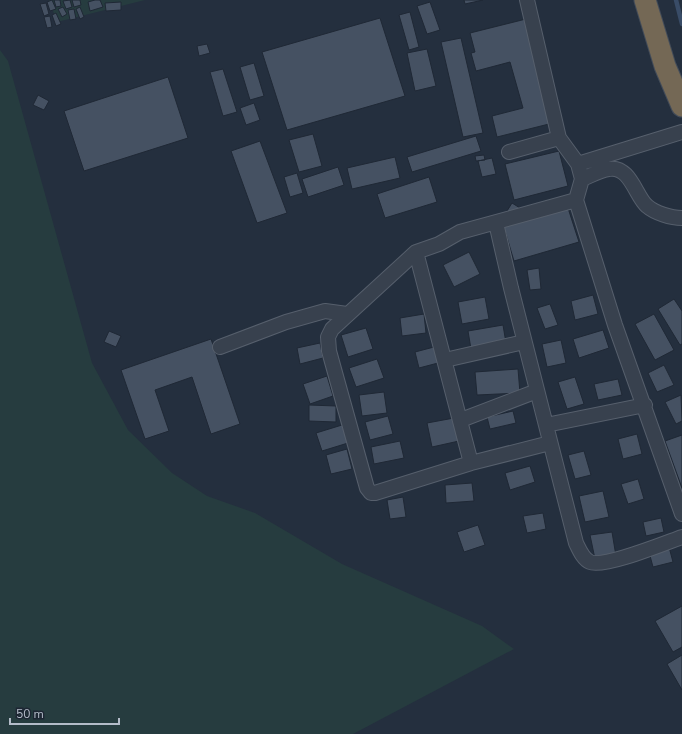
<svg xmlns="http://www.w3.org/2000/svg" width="682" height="734" font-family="'Nunito Sans',sans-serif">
  <rect width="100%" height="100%" fill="#242f3e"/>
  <path fill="#263c3f" d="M49 0H145L57 22Z
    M0 50 8 61 92 363 128 430 172 473 207 496 255 513 342 564 482 626 514 649 353 734H0Z"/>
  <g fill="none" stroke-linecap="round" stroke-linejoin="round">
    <path stroke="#394c67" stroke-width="4.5" d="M676 0 682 24"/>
  </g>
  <path fill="#455162" stroke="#1f2835" d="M52 0 56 9 50 11 47 2Z
    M54 0H60L61 6 56 7Z
    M70 0 72 7 66 9 63 1Z
    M72 0H80L81 5 74 7Z
    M95 0H100L103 7 90 11 88 2Z
    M464 0H483L465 4Z
    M121 2V10L106 11 105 3Z
    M430 2 440 30 427 34 417 6Z
    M46 3 49 14 44 16 40 4Z
    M63 7 67 14 62 17 58 9Z
    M80 7 84 17 80 19 76 9Z
    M74 9 76 19 70 20 68 10Z
    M410 12 419 47 409 50 399 15Z
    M56 13 61 24 56 26 52 15Z
    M50 16 52 27 47 28 44 17Z
    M380 18 405 96 287 130 262 52Z
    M526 19 553 123 497 137 492 116 523 108 510 62 476 71 471 53 475 52 470 33Z
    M461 38 483 133 463 137 441 42Z
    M207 44 210 53 199 56 197 46Z
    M427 49 436 86 415 91 407 53Z
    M254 63 264 96 250 100 240 67Z
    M223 69 237 112 223 116 210 72Z
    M168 77 188 138 84 171 64 111Z
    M38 95 49 101 44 110 33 105Z
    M254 103 260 120 246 125 240 108Z
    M313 134 322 166 299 172 289 140Z
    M476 136 481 151 412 172 407 157Z
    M260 141 287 213 257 223 231 151Z
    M559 151 568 186 514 200 505 164Z
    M484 155 485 160 476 161 475 156Z
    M395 157 400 178 352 189 347 168Z
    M492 158 496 174 482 177 478 161Z
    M338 167 344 185 308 197 302 179Z
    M297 173 303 193 290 197 284 177Z
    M429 177 437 202 385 218 377 194Z
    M512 203 520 208 514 216 507 211Z
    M567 205 579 242 514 261 503 224Z
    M469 252 480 274 454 287 443 265Z
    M539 268 541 289 530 290 527 270Z
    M593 295 598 314 575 320 571 301Z
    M485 297 489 319 462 324 458 302Z
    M674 299 682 311V344L680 345 658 309Z
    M550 304 558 325 545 329 537 308Z
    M424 314 426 333 402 336 400 318Z
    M654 314 674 350 655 360 635 324Z
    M503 325 506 343 471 349 468 331Z
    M366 328 373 349 348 357 341 335Z
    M603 330 609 348 579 358 573 339Z
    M109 331 121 336 116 347 104 342Z
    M211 339 240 424 211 434 192 377 155 390 169 431 145 439 121 370Z
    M561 340 566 363 547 367 542 344Z
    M320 343 323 358 300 364 297 348Z
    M434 347 438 363 419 368 415 352Z
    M377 359 384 378 356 387 349 368Z
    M664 365 674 385 657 392 648 373Z
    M518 369 520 393 477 395 475 372Z
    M327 376 333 396 310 404 303 384Z
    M575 377 584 404 567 409 558 382Z
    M618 379 622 395 598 400 594 384Z
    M384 392 387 413 362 416 359 395Z
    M681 395 682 421 676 424 665 402Z
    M309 405 336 406V422L309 421Z
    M513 411 516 423 490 429 487 417Z
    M388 416 393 434 370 440 365 422Z
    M454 418 459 441 432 447 427 423Z
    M342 425 348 443 322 451 316 433Z
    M637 434 642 454 623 459 618 439Z
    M682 435V488L665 441Z
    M400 441 404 458 374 464 371 447Z
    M347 449 352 469 331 474 326 455Z
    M584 451 591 475 575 479 568 455Z
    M530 466 535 482 510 490 505 473Z
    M638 479 644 499 628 504 621 484Z
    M472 483 474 501 446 503 445 485Z
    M603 491 609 517 585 522 579 496Z
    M403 497 406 517 390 519 387 500Z
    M543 513 546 529 527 533 523 516Z
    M661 518 664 532 646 536 643 522Z
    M478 525 485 545 464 552 457 532Z
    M612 532 616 556 595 559 590 535Z
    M669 547 673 562 653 567 649 552Z
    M682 606V647L673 652 655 621Z
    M682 655V690L667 664Z"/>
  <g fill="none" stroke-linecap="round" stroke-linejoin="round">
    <g stroke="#565f6c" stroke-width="16">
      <path id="minor" d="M527 0 559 138 578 164
        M509 152 559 138
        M582 179C590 176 600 170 609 169 630 165 636 197 647 206 655 213 671 218 682 218
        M576 200 615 325 682 514
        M496 223 511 288 576 543C579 549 583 559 590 562 604 568 665 543 682 537
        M416 252 471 463
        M220 347 286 322 325 311 347 314
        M445 360 524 342
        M461 420 537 391
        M546 425 645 405
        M550 443 471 463 375 493H371L367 488 329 351 328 337 332 329 416 252 439 244 460 232 576 200 582 179 578 164 682 132"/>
    </g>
    <g stroke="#434c59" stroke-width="23">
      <path id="highway" d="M645 0 665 66 682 106"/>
    </g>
    <use href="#minor" stroke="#38414e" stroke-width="14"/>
    <use href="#highway" stroke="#746855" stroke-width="21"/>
  </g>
  <path d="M10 718v6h109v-6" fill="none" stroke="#b4bcc9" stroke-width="2"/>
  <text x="16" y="718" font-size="12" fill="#b4bcc9" stroke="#1d2633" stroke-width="3" paint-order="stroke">50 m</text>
</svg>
